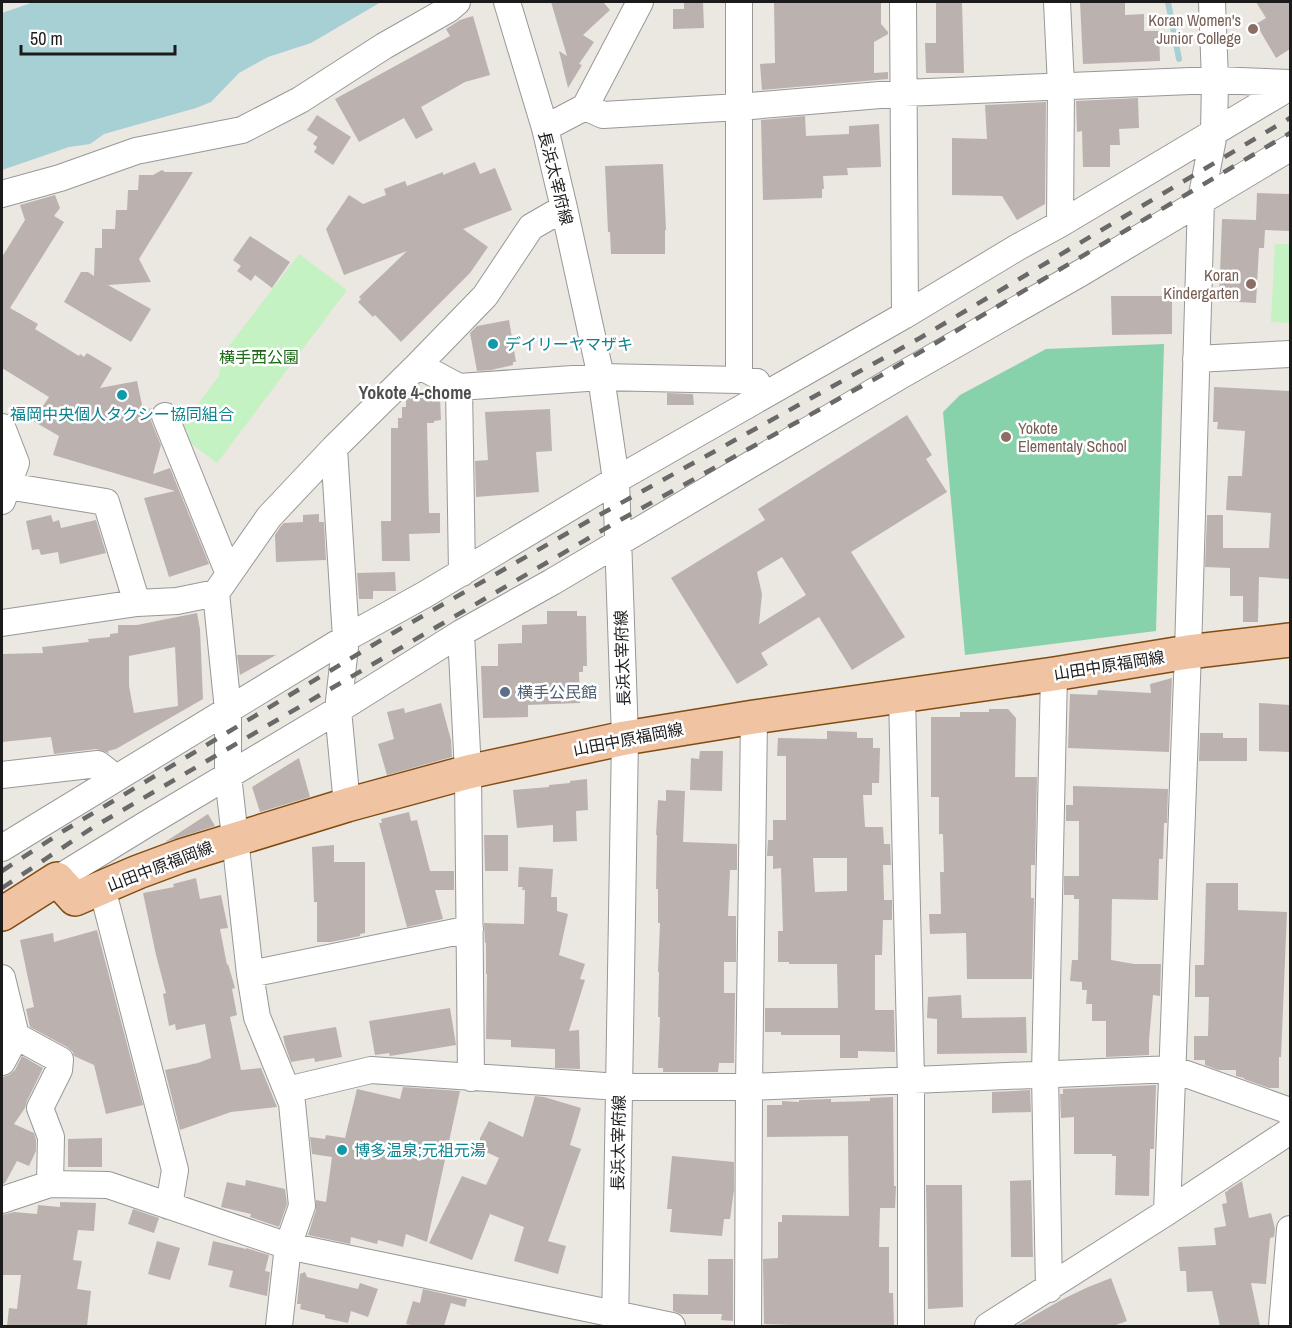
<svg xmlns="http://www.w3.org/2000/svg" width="1292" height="1328" font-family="'Archivo Narrow','Noto Sans JP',sans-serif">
  <rect width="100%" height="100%" fill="#ebe7e1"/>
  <path fill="#c5f2c2" d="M1275 244H1290V323L1271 322Z
    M299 254 347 290 217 463 189 442 188 431 181 426 219 376 222 355Z"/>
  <path fill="#88d2ab" d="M1164 344 1156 631 965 655 943 412 960 395 1046 349Z"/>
  <path fill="#a6d0d4" d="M34 2H381L311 43 268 57 239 73 211 102 196 108 104 134 90 144 69 147 2 170V13Z"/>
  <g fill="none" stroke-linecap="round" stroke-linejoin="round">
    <path stroke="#a6d0d4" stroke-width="6" d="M1168 2 1179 59"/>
  </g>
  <path fill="#bbb2af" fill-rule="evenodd" d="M551 2H603L610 10 583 35 594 42 579 64 582 65 568 88 559 51 567 56Z
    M684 2H703L704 28 673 29V9H684Z
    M774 2H881V24L888 32V34L874 42V73L888 72V79L762 90 760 64 775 63Z
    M936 2H962L964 73H926L925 43H936Z
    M1080 2H1125V15L1144 14V31H1159L1160 61 1083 64Z
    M1256 2H1290V49L1276 58 1256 24 1266 18Z
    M473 16 490 75 465 82 421 107 433 130 416 139 404 118 359 142 335 99 450 36 446 29 460 20Z
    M1138 98 1139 128 1119 129 1120 145H1110V167H1083L1082 131 1077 132 1076 101Z
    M1046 102 1045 204 1017 220 1002 196 952 195V138L987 139 985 105Z
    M317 115 351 137 333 165 314 152 317 147 313 144 318 137 307 130Z
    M805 116 806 136 849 134V126L879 124 881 167 847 168 848 175 823 176 824 189H822V198L763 200 761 120Z
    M475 162 480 174 495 168 512 210 463 229 488 247 470 273 401 342 375 315 373 317 358 302 361 299 359 297 407 251 344 275 326 229 349 195 363 204 386 195 384 189 405 181 407 186 443 172V175Z
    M663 164 666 230H665V254H611L610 232H608L605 166Z
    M162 170 165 172H193L139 259 151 282 108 285 151 309 131 342 64 302 81 272H88L94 276 95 248H102V229H115L116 210H127L128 190H138L139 175H153Z
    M1257 193 1290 194V231L1265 230 1264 248H1259L1256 303 1219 301 1222 219 1256 220Z
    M55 195 60 208 54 216 64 222 10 308 38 324 35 329 79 356 80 354 84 357 87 353 112 368 100 388 137 381 142 405H144L146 410 152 408 150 415 151 421 161 445 153 474 170 468 209 564 169 577 144 498 175 491 53 455 59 436 33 421 49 397 2 368V257L25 220 20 205Z
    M250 236 290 262 272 288 255 275 251 281 237 271 241 266 233 260Z
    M1111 296H1172V334L1112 335Z
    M509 320 516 362H513V365L491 370 477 371 470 333 477 326Z
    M1214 387 1290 391V579L1259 577 1258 622H1243V596H1230V568L1205 567 1207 515H1223V548H1269L1271 513 1226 510 1228 476H1242L1245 431 1217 429 1218 422H1213Z
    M667 393 693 394 694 405H667Z
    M440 397 441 420 434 421V423H427L429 513H440V533L409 534 410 561H382L381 521H391V428H398V418H402V407H406V398Z
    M550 409 552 451 536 452 539 492 476 497 475 461 488 460 485 412Z
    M907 415 932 455 926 459 947 492 851 552 905 637 852 670 819 617 761 653 768 665 737 684 671 578 765 520 758 509ZM782 557 806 595 759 624 762 594 757 572Z
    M319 514V522H324L326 560 276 562 275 535 281 526 284 523 303 522V515Z
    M51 515 53 522 59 520 61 528 96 520 106 553 60 564 58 552 41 555 39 549 32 550 26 521Z
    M395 572 396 591H373V599H359L357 573Z
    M547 611H577V616H586L587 666H583V672H579L580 703 528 705V717L483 718 481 666H498V644L522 643V625L547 624Z
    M197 613 200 629 203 699 116 749 108 751 109 753 96 749 54 754 51 737 2 742V654L43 653 42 647 89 642 88 639 110 637V634L118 633V625H137ZM175 647 178 706 134 713 129 686V656Z
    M237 655H276L240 675Z
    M1172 678 1169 752 1068 748 1070 694 1097 695 1098 690 1151 693 1150 684Z
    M441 703 451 740 452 757 387 775 378 744 394 739 387 712 404 708 405 713Z
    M1259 703 1290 705V752L1259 751Z
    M989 709H1008L1016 718 1015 777H1037L1035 865H1031V898H1034L1032 979H967L966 933 930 934 929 914H941L940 872H944L943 834H939V797H931V717H960V712H989Z
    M827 731 857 732V738H873V748H880L879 783H872V795H863L865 827H883L884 844H890L891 865H883L884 900H892V920H883L882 955H875V1010H894L895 1052 858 1051V1058H840V1035H781V1032H765V1008H838L837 964H789V962H778V931H783L781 868 773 869V856H767L768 840H773V820H786V756H777L778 738 827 739ZM813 858H847V891L815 892Z
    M1200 733H1223V738H1247V761H1199Z
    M700 751H723L722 791 690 790 691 758 699 759Z
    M299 758 310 797 260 812 252 787Z
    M587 779 588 810 576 811 577 841 553 842V825L517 828 513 790 549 787V785L570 783V781Z
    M1073 786 1168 789 1167 823H1164L1163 859H1159L1158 900 1112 899 1111 960 1134 964H1161L1160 996 1153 995 1149 1040V1055L1106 1057V1021H1092V1004H1086L1087 990H1082V982L1070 981 1072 960H1078L1079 899H1074V895H1064V876H1079V821H1066V805H1073Z
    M666 790 685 791 683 842 737 844V870H730L728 916H736V962H724V993H735L734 1063H719L718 1072H663V1068H658L660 1017H658L659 972H658L660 923H658V889H656L657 835H656L658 800 666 801Z
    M409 812 411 821 417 820 430 871H454V890H435L443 919 407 927 379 823H382L381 819Z
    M208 814 215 826 165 842Z
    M484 835H508V871H485Z
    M334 845V862H365V933L360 934V936L331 942H317V902H314L312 847Z
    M519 867 553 869 551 897H557V911L568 914 559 955 585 964 580 979 585 980 569 1031 579 1030 580 1069 555 1068V1049L511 1047V1040L486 1039 487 974H486V943H485L484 923 524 924 525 890H522L523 887H518Z
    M196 878 200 899 221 895 228 928 220 929 227 965 228 964 235 988 232 989 237 1015 230 1017 241 1070 261 1068 277 1107 231 1112 180 1130 165 1070 198 1063 211 1058 205 1024 176 1030 175 1024 169 1026 163 994 166 993 156 955 143 893 174 887 173 884Z
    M1206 883H1238V910L1287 912 1281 1057H1279V1088H1269L1244 1079V1078L1236 1076V1070H1218L1205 1065V1060H1194V1036H1208L1209 997H1195V965H1204Z
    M97 930 143 1105 106 1114 94 1065 74 1056 73 1052 67 1047 30 1027 26 1009 34 1007 20 940 53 933 54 942Z
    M961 995 962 1018 1026 1017 1027 1053 937 1054V1019L927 1018 928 997Z
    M450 1008 456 1045 390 1056 389 1053 375 1055 369 1021Z
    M336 1027 342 1057 315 1062 314 1058 291 1062 285 1045 283 1036Z
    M22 1056 43 1068 27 1101 25 1108 14 1124 34 1133 36 1140V1151L29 1166 17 1161 5 1183 2 1184V1080L3 1077 9 1075 15 1070Z
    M1156 1085 1154 1149H1150L1149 1196 1115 1195 1116 1156H1112V1154H1074V1117L1061 1118 1060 1094H1063V1089Z
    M403 1087 460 1091 427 1242 406 1234 403 1247 378 1240 377 1244 351 1237 350 1244 308 1235 316 1210V1200L326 1202 332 1157 312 1154 310 1137 325 1139 326 1135 345 1138 357 1089 400 1099Z
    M1030 1090 1031 1112 992 1113V1092Z
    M535 1096 544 1097 581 1108 570 1145 581 1149 548 1241 566 1246 558 1274 514 1261 524 1227 490 1214 472 1260 429 1243 462 1176 486 1185 499 1158 480 1149V1138L489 1121 523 1137Z
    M893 1097 894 1186H896L895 1208H880L879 1247H889V1293H893L894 1326H822L764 1324 763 1259 778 1258V1222H782V1215L849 1216 848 1136 767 1137V1105H782V1101L799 1102V1100L831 1099V1102L870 1101V1098Z
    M102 1138V1167H68V1139Z
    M672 1156 734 1162V1190L730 1219H724L722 1236 670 1232 672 1209H667Z
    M246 1180 285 1189 287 1204 279 1227 250 1217 251 1214 221 1207 227 1182 245 1186Z
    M1031 1180 1033 1257H1011L1010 1181Z
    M1242 1181 1249 1218 1271 1213 1275 1229 1274 1237 1270 1238 1266 1284 1251 1283 1260 1326H1220L1212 1291 1187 1292 1186 1271H1180L1178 1247 1216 1245 1214 1228 1226 1226 1222 1204 1227 1203 1225 1192 1228 1191V1190Z
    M926 1185H962L963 1307 928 1309Z
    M60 1202 96 1203 94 1231 78 1230 73 1260 82 1261 77 1289 91 1291 87 1326H7L9 1308 17 1309 21 1275H2V1215L14 1212 37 1214 38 1205 60 1207Z
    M133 1209 159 1218 154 1233 128 1224Z
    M157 1241 180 1248 170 1280 148 1274Z
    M213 1241 246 1249V1248L269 1255 265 1271 270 1272 267 1296 229 1287 233 1271 208 1265Z
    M708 1259H733V1321L721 1320 722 1314H681L673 1311V1294L708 1295Z
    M305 1272 307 1277 358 1289 360 1283 378 1289 368 1317 351 1311 348 1323 325 1318V1315L300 1309 301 1304H297L300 1274Z
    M1111 1278 1127 1321 1113 1326H1016L1063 1299 1086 1288Z
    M423 1289 467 1299 465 1307 451 1303 444 1326H416L406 1324 413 1301 420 1303Z"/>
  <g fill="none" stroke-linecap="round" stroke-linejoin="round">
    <g stroke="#989898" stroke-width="28">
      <path id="minor" d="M507 2 545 128 564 208 601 377 616 480 625 738 615 1326
        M739 2V380
        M903 2 905 315
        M1057 2 1061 86 1060 224
        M585 107 603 115 739 107 904 93 1215 80 1290 83
        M545 128 585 107 640 2
        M2 194 60 178 136 151 242 130 300 100 384 46 449 9 457 2
        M1196 359 1290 354
        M418 365 459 387 601 377 739 380 757 382
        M459 387 462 573
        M165 416 229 574
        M2 427 16 463 2 501
        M334 448 346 638 338 710 347 805
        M7 486 106 502 137 603
        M2 623 137 603 177 601 216 593
        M461 633 468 772 471 1078
        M902 695 911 1080V1326
        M2 775 98 764 116 778
        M2 848 346 638 424 595 616 480 905 315 1018 247 1060 224 1290 87
        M57 879 145 825 338 710 461 633 552 582 900 376 1079 274 1290 148
        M102 888 175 1170 169 1206
        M250 974 470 929
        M2 978 16 1036 2 1062
        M16 1036 60 1060 59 1070 40 1108 51 1137 50 1184
        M287 1090 371 1070 619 1087H749L1172 1069 1287 1110 1290 1114
        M2 1200 50 1184 108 1185 288 1246 672 1326
        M1167 1212 1188 652 1201 200 1214 133 1215 80 1212 2
        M1049 1289 1045 1074 1054 674
        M279 1326 288 1246 302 1206 292 1103 257 1017 250 974 228 775V710L216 593 269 517 334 448 418 365 485 296 531 227 564 208
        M748 1326 749 1087 754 717
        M988 1326 1167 1212 1290 1131
        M1282 1326 1290 1229"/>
    </g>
    <g stroke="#814c11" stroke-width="36">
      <path id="major" d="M2 914 57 879 75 899 138 872 181 856 347 805 468 772 625 738 754 717 1054 674 1188 652 1290 640"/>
    </g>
    <use href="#minor" stroke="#fff" stroke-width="26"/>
    <use href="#major" stroke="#f0c3a2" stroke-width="33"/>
    <path stroke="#696969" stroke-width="4.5" stroke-dasharray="12 12" stroke-linecap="butt" d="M2 871 65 830 393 633 592 519 920 338 1290 118
      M2 888 92 828 613 524 880 376 1290 133"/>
  </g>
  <g fill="#8d6e63" stroke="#fff" stroke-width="2">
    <circle cx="1253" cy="29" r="6"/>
    <circle cx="1251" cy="284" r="6"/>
    <circle cx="1006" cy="437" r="6"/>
  </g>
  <g fill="#0f9aa8" stroke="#fff" stroke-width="2">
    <circle cx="493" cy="344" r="6"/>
    <circle cx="122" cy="395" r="6"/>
    <circle cx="342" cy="1150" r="6"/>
  </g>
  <circle fill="#5c6f8a" stroke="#fff" stroke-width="2" cx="505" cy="692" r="6"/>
  <g text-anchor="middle" stroke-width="5" stroke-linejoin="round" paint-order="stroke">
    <g font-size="16" fill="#785e54" stroke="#fff" text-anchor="end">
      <text x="1241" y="26">Koran Women's<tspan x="1241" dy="18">Junior College</tspan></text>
      <text x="1239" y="281">Koran<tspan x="1239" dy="18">Kindergarten</tspan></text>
      <text x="1018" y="434" text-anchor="start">Yokote<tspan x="1018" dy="18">Elementaly School</tspan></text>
    </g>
    <g font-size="16" fill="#1b1b1b" stroke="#fff">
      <text transform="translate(556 178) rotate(76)" y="6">長浜太宰府線</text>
      <text transform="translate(622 658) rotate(-92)" y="6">長浜太宰府線</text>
      <text transform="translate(1109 665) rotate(-9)" y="6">山田中原福岡線</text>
      <text transform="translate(628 739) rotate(-11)" y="6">山田中原福岡線</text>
      <text transform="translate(160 866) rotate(-21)" y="6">山田中原福岡線</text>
      <text transform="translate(618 1143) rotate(-89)" y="6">長浜太宰府線</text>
    </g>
    <g font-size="16" fill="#0d838f" stroke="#fff" text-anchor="start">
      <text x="505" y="350">デイリーヤマザキ</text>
      <text x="122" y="420" text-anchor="middle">福岡中央個人タクシー協同組合</text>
      <text x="354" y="1156">博多温泉;元祖元湯</text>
    </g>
    <g font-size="16" fill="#1c6a17" stroke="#fff">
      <text x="259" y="363">横手西公園</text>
    </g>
    <g font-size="16" fill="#4e5e75" stroke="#fff" text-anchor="start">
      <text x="517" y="698">横手公民館</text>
    </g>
    <g font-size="18" font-weight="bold" fill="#4e4e4e" stroke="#fff">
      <text x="415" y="399">Yokote 4-chome</text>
    </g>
  </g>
  <rect width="1292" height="1328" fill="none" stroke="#1b1b1b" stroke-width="6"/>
  <path d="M21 45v9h154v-9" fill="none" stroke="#1b1b1b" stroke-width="3"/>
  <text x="30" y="45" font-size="18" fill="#1b1b1b" stroke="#ffffff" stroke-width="4.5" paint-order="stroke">50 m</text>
</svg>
